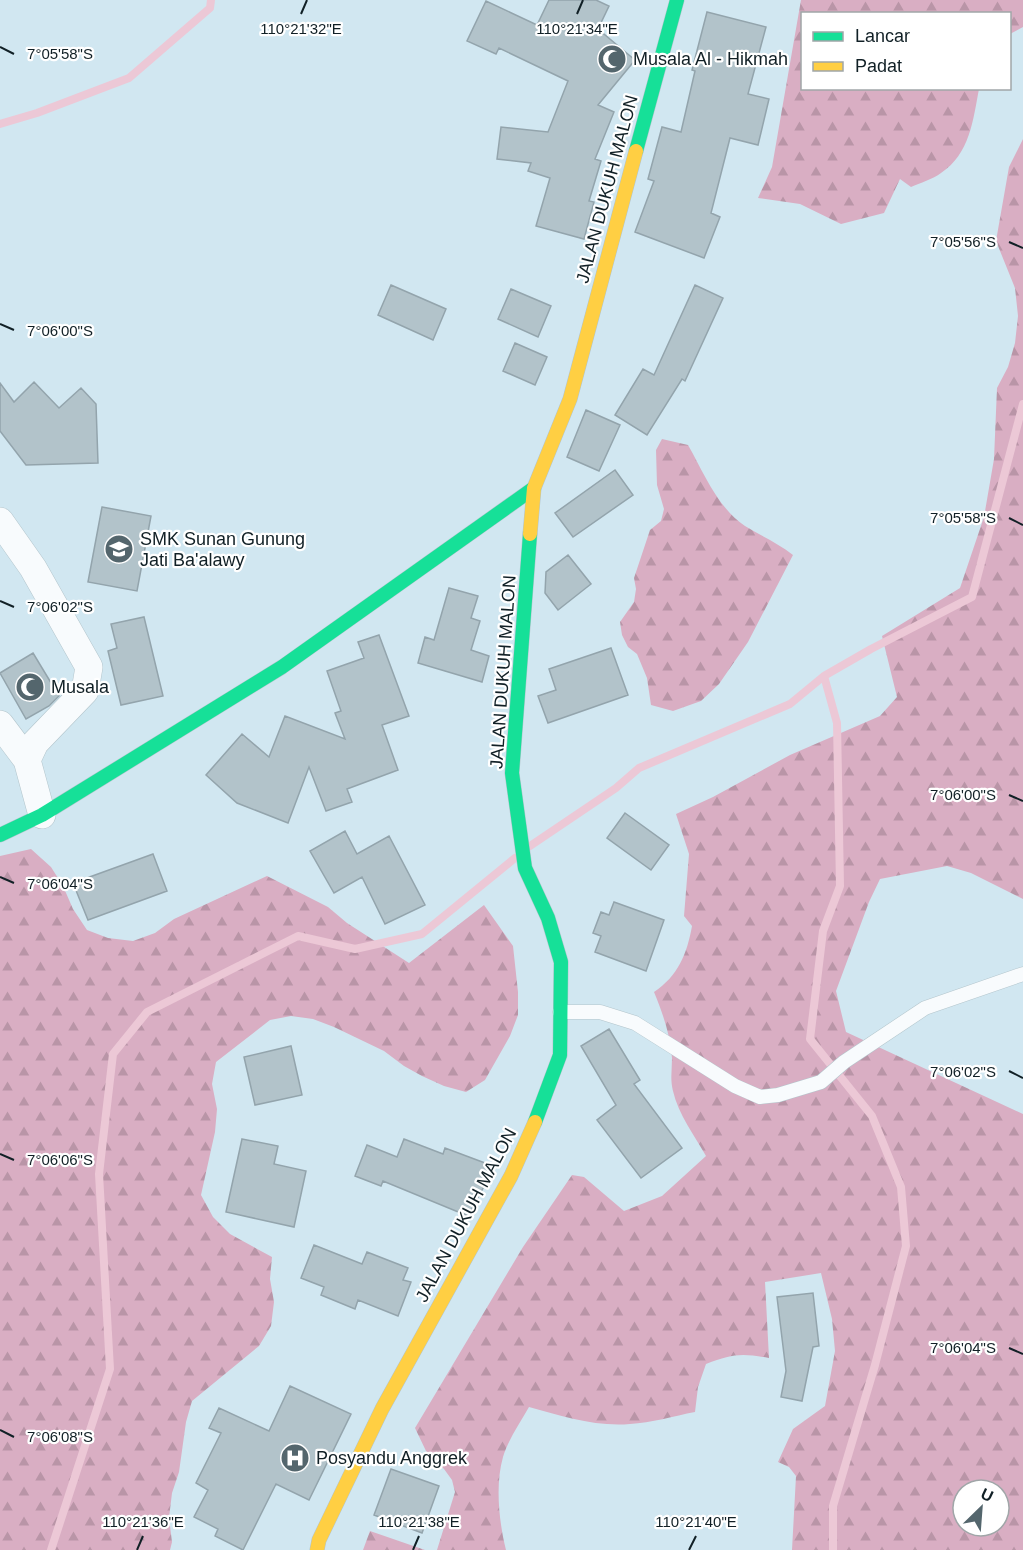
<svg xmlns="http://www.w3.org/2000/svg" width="1023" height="1550" font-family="Arial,sans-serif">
  <defs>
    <pattern id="forest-firs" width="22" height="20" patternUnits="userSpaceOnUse" patternTransform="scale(1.5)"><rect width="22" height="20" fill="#d9aec3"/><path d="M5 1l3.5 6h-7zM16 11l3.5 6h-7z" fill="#b995a7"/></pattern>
  </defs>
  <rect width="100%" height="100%" fill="#d1e7f1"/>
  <path fill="url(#forest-firs)" fill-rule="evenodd" d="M801 0H1023V27L1010 34V14H802V88L979 89C973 120 970 154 941 173 933 179 920 183 911 187L900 179 884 213 841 224 800 204 758 198 772 167Z
    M1023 139V899L971 873 947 866 880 879 869 902 836 991 846 1032 1023 1114V1550H792L796 1476 789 1467 778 1462 793 1429 825 1406 835 1351 832 1319 821 1273 765 1282 769 1358C741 1353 732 1354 706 1364L698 1387 695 1412C674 1416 651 1423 630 1424 596 1427 561 1416 529 1407 520 1423 508 1440 503 1457 495 1485 499 1522 506 1550H437L455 1492 452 1480 444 1469 426 1451 415 1428 523 1247 572 1175 584 1177 624 1211 662 1196 706 1156C695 1136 678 1114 673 1091 670 1080 672 1069 672 1058 670 1034 663 1014 654 992 678 976 687 954 692 926L684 916 689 854 676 814 713 797 790 755 880 716 897 697 882 636 960 588 984 517 994 459 997 388 1008 367 1015 343 1018 316 1015 288 996 241 1009 167ZM963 1490H999V1526H963Z
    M662 439 688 445C704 473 717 507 745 526 761 536 778 543 793 555L748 642 719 684 701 701 673 711 651 705 647 678 637 654 628 647 622 635 620 622 634 602 636 589 634 578 650 530 661 521 664 509 657 485 656 450Z
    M31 849 51 867 63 886 73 909 87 930 108 938 133 941 155 933 174 919 267 876 328 907 347 923 409 963 484 905 513 946 518 992V1015L510 1036 485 1080 466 1092 444 1086 422 1076 404 1066 384 1051 334 1027 313 1019 291 1016 270 1020 216 1062 212 1084 217 1109 215 1132 201 1195 213 1217 230 1234 272 1257 270 1279 274 1302 271 1326 259 1346 192 1401 186 1422 179 1472 172 1493 169 1518 172 1542 170 1550H0V856Z
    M370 1531 425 1550H363Z"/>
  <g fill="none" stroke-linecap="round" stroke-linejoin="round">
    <path stroke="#ecc8d6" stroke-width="8" d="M0 124 37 113 129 78 210 8 211 0
      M824 676 837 723 840 886 823 931 810 1039 872 1116 901 1187 906 1246 875 1365 833 1506V1550
      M530 846 616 788 639 768 790 704 824 676 871 649 972 597 1023 404
      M51 1550 110 1369 99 1174 113 1054 147 1012 298 936 355 949 422 934 515 858"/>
  </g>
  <path fill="#b2c3ca" stroke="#93a4ac" stroke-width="1.5" d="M549 0H596L609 6 598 29 635 60 598 105 614 112 595 159 601 161 589 201 594 202 584 239 536 226 550 178 528 171 531 163 497 159 501 127 548 132 568 81 499 48 496 54 467 41 486 1 537 25Z
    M707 12 766 27 748 94 769 99 758 145 730 138 711 213 720 217 704 258 635 232 654 181 648 179 662 127 681 132 695 71 692 70Z
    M391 285 446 309 433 340 378 315Z
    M695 285 723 298 685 381 682 379 647 435 615 415 643 369 654 375Z
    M511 289 551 306 538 337 498 319Z
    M515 343 547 357 535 385 503 371Z
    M34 382 59 408 81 388 96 404 98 463 26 465 0 431V383L14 402Z
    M586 410 620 425 599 471 567 457Z
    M615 470 633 495 573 537 555 513Z
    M102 507 151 516 137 591 88 582Z
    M568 555 591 584 558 610 545 593 546 572Z
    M449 588 478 596 471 618 480 621 471 650 489 656 482 682 418 663 425 637 434 640Z
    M144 617 163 696 121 705 108 651 117 648 111 624Z
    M379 635 409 716 382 725 398 770 347 789 352 802 326 811 309 767 288 823 237 803 206 775 242 734 269 757 285 716 345 739 335 713 341 711 327 671 364 658 358 642Z
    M611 648 628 695 548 723 538 696 556 690 549 669Z
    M33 653 59 696 49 706 26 719 0 673Z
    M625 813 669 845 651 870 607 838Z
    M345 831 357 854 389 836 425 905 385 924 362 877 334 893 310 851Z
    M153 854 167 891 88 920 73 883Z
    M614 902 664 920 646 971 595 952 601 936 593 933 601 912 609 915Z
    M609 1029 640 1080 634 1084 682 1148 641 1178 597 1120 616 1105 581 1046Z
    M291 1046 302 1095 255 1105 244 1057Z
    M242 1139 278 1146 274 1164 306 1171 294 1227 226 1212Z
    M404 1139 443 1154 445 1148 493 1166 488 1179 468 1216 383 1181 381 1186 355 1176 367 1145 397 1157Z
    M314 1245 362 1264 367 1252 408 1268 403 1280 411 1282 398 1316 358 1300 355 1309 321 1295 324 1287 301 1278Z
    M813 1293 819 1346 813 1347 802 1401 781 1397 786 1371 777 1297Z
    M290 1386 351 1414 309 1500 276 1484 243 1550 215 1536 218 1529 194 1517 208 1490 196 1483 221 1433 209 1428 219 1408 269 1431Z
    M391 1469 439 1486 422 1533 374 1515Z"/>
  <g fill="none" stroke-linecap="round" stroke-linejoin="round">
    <g stroke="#b3c5cc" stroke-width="15">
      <path id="lane" d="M560 1012H600L635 1023 735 1086 760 1097 778 1095 821 1082 844 1062 925 1008 1023 974"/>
    </g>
    <g stroke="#b3c5cc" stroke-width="28">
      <path id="street" d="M0 521 33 568 89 667 85 691 35 743 27 760 42 815
        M0 724 27 760"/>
    </g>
    <g stroke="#b3c5cc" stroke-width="15">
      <path id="fast" d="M636 151 677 0
        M530 534 512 773 525 868 548 918 561 962 560 1055 535 1122
        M0 835 42 815 282 667 534 488"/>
    </g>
    <g stroke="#b3c5cc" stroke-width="15">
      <path id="slow" d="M530 534 534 488 570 399 636 151
        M317 1550 319 1540 382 1409 511 1176 535 1122"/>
    </g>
    <use href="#lane" stroke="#f8fbfd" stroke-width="14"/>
    <use href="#street" stroke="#f8fbfd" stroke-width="27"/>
    <use href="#fast" stroke="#16e098" stroke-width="14"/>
    <use href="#slow" stroke="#ffcf43" stroke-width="14"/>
  </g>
  <path fill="none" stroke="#112026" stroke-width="2" d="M301 14 307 0M577 14 583 0M0 47 14 54M1009 242 1023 248M0 324 14 330M1009 518 1023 525M0 601 14 607M1009 795 1023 801M0 877 14 883M1009 1071 1023 1078M0 1154 14 1160M1009 1348 1023 1354M0 1430 14 1437M137 1550 143 1536M413 1550 419 1536M689 1550 696 1536"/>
  <defs>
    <g id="mosque-disc" transform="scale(1.5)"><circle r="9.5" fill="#54666d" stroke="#fff"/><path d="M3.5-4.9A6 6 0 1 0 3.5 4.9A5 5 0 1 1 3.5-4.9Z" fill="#fff"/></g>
    <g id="school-disc" transform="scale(1.5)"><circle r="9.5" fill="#54666d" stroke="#fff"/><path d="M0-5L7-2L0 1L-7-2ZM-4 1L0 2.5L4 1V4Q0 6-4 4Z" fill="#fff"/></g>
    <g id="hospital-disc" transform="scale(1.5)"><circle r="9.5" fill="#54666d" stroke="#fff"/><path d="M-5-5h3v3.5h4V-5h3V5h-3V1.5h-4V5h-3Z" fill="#fff"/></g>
  </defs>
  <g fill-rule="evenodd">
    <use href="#mosque-disc" x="612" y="59"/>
    <use href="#school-disc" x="119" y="549"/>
    <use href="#mosque-disc" x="30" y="687"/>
    <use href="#hospital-disc" x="295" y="1458"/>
  </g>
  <g text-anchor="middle" stroke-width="4.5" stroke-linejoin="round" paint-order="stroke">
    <g font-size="18" fill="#112026" stroke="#fff" text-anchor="start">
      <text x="633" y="65">Musala Al - Hikmah</text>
      <text x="140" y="545">SMK Sunan Gunung<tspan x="140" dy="21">Jati Ba'alawy</tspan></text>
      <text x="51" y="693">Musala</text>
      <text x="316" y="1464">Posyandu Anggrek</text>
    </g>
    <g font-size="18" fill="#112026" stroke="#fff">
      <text transform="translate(607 189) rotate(-75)" y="6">JALAN DUKUH MALON</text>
      <text transform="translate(503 672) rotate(-86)" y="6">JALAN DUKUH MALON</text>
      <text transform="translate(466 1215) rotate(-62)" y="6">JALAN DUKUH MALON</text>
    </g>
  </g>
  <g font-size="15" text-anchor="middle" fill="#112026" stroke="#fff" stroke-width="4.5" stroke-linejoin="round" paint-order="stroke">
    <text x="301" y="34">110°21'32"E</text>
    <text x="577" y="34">110°21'34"E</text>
    <text x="60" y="59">7°05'58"S</text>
    <text x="963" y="247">7°05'56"S</text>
    <text x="60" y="336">7°06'00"S</text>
    <text x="963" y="523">7°05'58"S</text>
    <text x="60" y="612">7°06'02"S</text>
    <text x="963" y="800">7°06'00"S</text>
    <text x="60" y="889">7°06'04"S</text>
    <text x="963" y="1077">7°06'02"S</text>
    <text x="60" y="1165">7°06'06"S</text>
    <text x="963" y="1353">7°06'04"S</text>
    <text x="60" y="1442">7°06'08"S</text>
    <text x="143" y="1527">110°21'36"E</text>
    <text x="419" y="1527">110°21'38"E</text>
    <text x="696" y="1527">110°21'40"E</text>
  </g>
  <rect x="801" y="12" width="210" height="78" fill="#ffffff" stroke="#a0a6a8" stroke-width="1.5"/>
  <rect x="813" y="32" width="30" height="9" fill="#16e098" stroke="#a0a6a8" stroke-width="1.5"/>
  <text x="855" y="42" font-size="18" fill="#112026">Lancar</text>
  <rect x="813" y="62" width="30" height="9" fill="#ffcf43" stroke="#a0a6a8" stroke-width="1.5"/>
  <text x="855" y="72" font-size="18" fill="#112026">Padat</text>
  <g transform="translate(981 1508) rotate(25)"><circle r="28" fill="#ffffff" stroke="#a0a6a8" stroke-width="1.5"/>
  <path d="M0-4.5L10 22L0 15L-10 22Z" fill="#54666d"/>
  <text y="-9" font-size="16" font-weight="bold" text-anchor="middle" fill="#112026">U</text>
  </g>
</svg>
